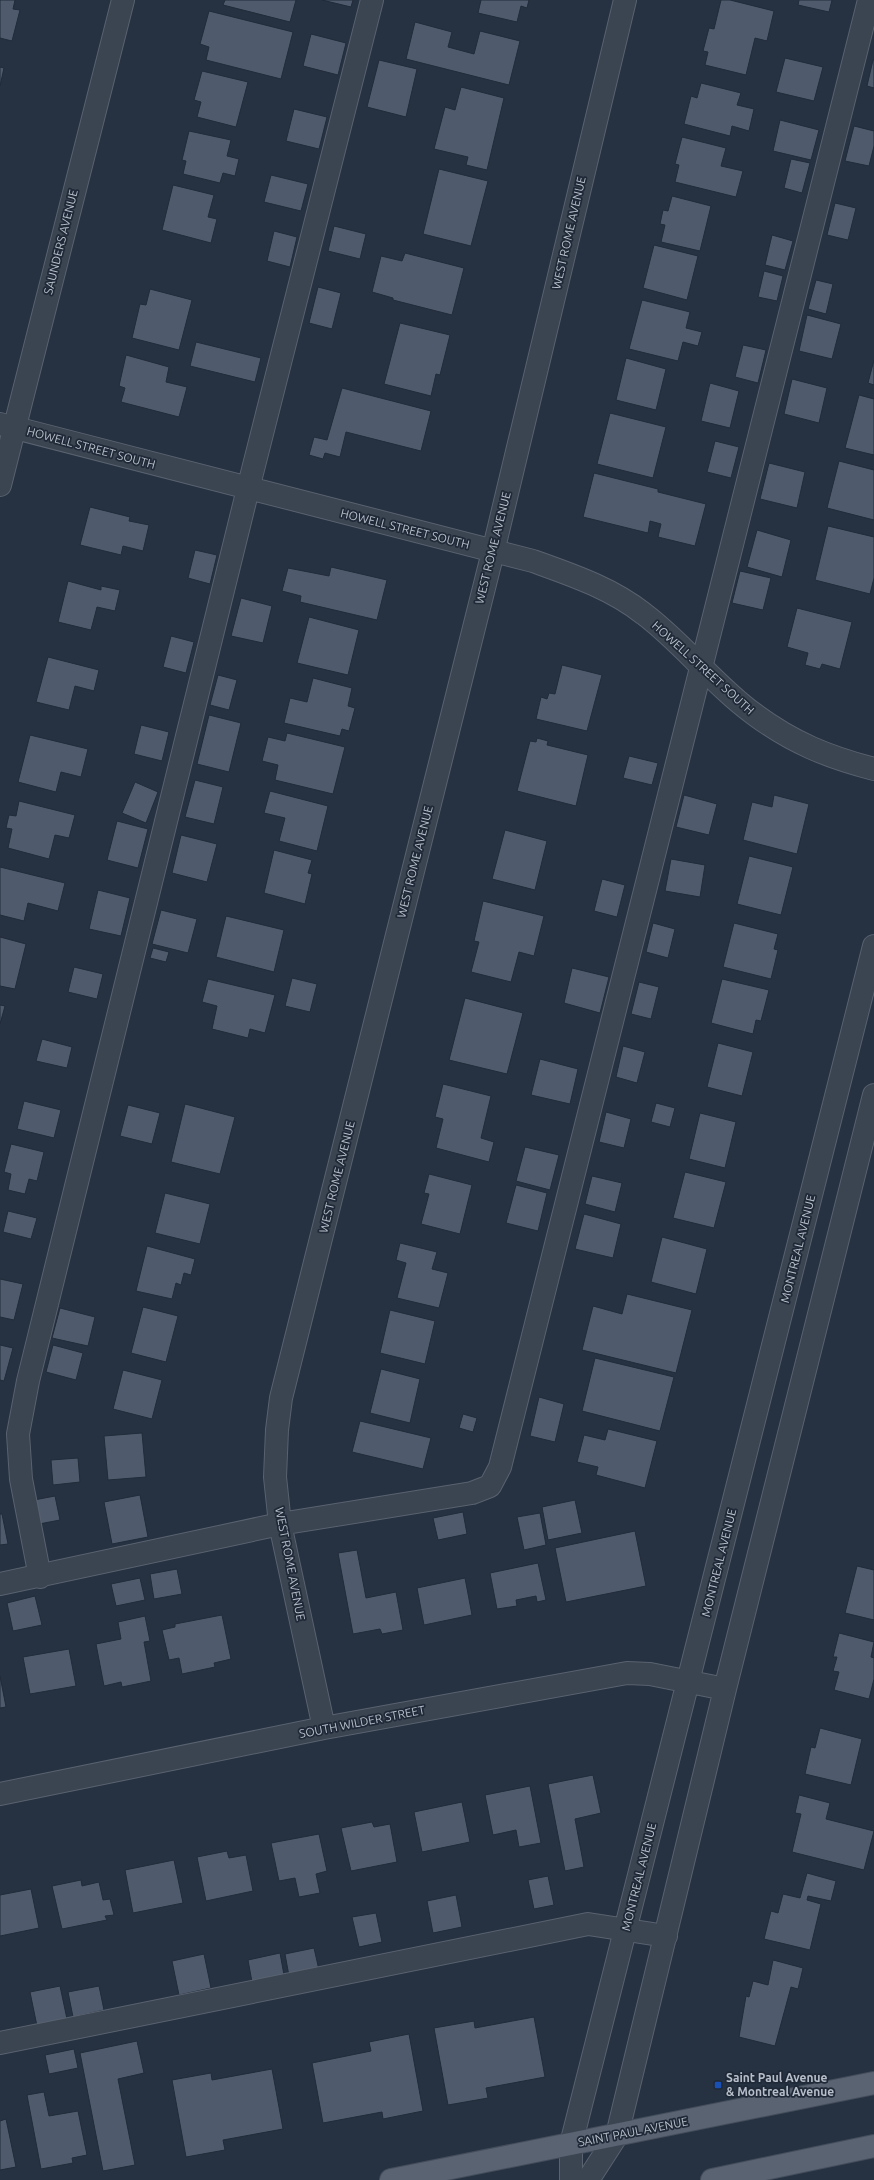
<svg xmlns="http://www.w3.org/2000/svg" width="874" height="2180" font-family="Ubuntu,sans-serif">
  <rect width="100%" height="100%" fill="#263242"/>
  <path fill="#4f5b6d" stroke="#212b39" d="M0 0H15L13 9 20 10 12 41 0 38Z
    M225 0H296L290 22 223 5Z
    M322 0H353L351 7Z
    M481 0H529L527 8 521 6 517 22 478 13Z
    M721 0H730L774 11 767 41 755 38 746 75 705 65 708 52 703 51 709 28 714 29Z
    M799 0H832L829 12 798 5Z
    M209 11 293 32 281 79 206 60 209 47 200 44Z
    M415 22 452 32 448 47 474 54 480 31 520 41 509 85 406 59Z
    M311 34 346 43 338 75 303 66Z
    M785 58 823 67 814 101 776 92Z
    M379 60 417 69 406 117 367 107Z
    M873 60H874V88L867 86Z
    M0 67 4 68 0 86Z
    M202 71 248 82 236 127 197 117 201 102 194 100Z
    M701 83 741 93 737 105 754 109 749 131 732 126 730 136 684 124 691 96 697 98Z
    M461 87 504 98 487 170 466 165 468 157 434 149 445 107 455 110Z
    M294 109 327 117 319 149 286 141Z
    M780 120 819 130 811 160 773 151Z
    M854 126 874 131V146L869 166 845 161Z
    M189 131 231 140 227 156 239 159 235 176 223 173 220 183 183 174 186 161 182 160Z
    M682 137 726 148 721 166 743 171 736 197 675 182 679 165 675 164Z
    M791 159 810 163 802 193 784 188Z
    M439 169 488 181 471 246 423 234Z
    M271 175 308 184 301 211 264 202Z
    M173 185 214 195 208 217 217 219 211 243 162 230Z
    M672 196 711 206 700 251 661 242 665 225 660 224 663 210 668 211Z
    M835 203 856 208 848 240 827 235Z
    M334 226 366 234 360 259 328 251Z
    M274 231 297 237 290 267 267 261Z
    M772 235 793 241 785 270 765 265Z
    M654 245 698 256 687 300 643 288Z
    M405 253 464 268 452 315 393 300V298L372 292 381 256 402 261Z
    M764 271 783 276 777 301 758 297Z
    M816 280 833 284 826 314 808 309Z
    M318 287 341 293 332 329 309 323Z
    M150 289 192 300 179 350 132 338 140 304 146 305Z
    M642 300 690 312 686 328 702 332 698 346 683 342 678 361 629 349Z
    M807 315 841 324 832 359 799 351Z
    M400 323 450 335 440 375 436 374 431 396 384 384Z
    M196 342 261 358 255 382 190 366Z
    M743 345 766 350 758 383 735 377Z
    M126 355 169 367 166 382 187 387 179 417 121 402 125 388 119 386Z
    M626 358 666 369 656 410 616 400Z
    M874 360V385L868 383Z
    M792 379 827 388 819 423 784 414Z
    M710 383 739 391 730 428 701 421Z
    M342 388 431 411 421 451 346 432 340 457 325 453 323 459 309 455 314 437 327 440Z
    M859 395 874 399V455L845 448Z
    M610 413 666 427 653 478 597 464Z
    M715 441 739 447 731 478 707 472Z
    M839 461 874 470V520L827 508Z
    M769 463 805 472 797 508 760 499Z
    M594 473 658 489V492L706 504 695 546 658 537 661 524 650 521 648 533 583 517Z
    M90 507 130 517 129 521 149 525 143 551 123 546 121 555 80 545Z
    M828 526 874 537V578L870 594 815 580Z
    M757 530 791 540 782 577 747 567Z
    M195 550 217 555 210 584 188 578Z
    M331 567 387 580 377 620 300 602 301 596 282 591 288 568 329 576Z
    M740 571 771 578 763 610 732 603Z
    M68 581 101 590V586L120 590 115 611 97 607 91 630 58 622Z
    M241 598 272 606 263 643 231 636Z
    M797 608 852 622 840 669 822 664 820 669 805 665 808 653 787 647Z
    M309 617 359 630 348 675 297 663Z
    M171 636 194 642 186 673 163 667Z
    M48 657 99 670 94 691 75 686 69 710 36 702Z
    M562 665 602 675 587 731 536 719 541 697 547 699 549 693 555 694Z
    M218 675 237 680 229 710 210 705Z
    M313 678 352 688 348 706 355 708 349 731 342 729 340 736 284 723 290 698 307 702Z
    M209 715 241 723 229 772 197 764Z
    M141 725 169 732 162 761 134 754Z
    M287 733 345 747 333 794 275 780 278 765 262 761 268 737 285 741Z
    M30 735 88 749 81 777 61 772 56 792 18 782Z
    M537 738 548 741 547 745 588 755 576 806 517 791 530 741 536 742Z
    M629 756 658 763 652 785 623 778Z
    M195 780 223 787 214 824 185 817Z
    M135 782 158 792 146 823 122 813Z
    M270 791 328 806 317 851 279 841 285 818 264 813Z
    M684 795 717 804 709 835 676 827Z
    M774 795 809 804 797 854 743 840 752 802 772 807Z
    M19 801 75 815 69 838 55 835 49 859 8 848 12 829 6 828 9 815 16 816Z
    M117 821 148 829 138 868 107 860Z
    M505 830 547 841 535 890 492 879Z
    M181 835 217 844 207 882 172 873Z
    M274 850 312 860 308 873 312 874 305 904 264 893Z
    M749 856 793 867 781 915 737 904Z
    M671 859 705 865 700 897 665 891Z
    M0 867 65 883 58 911 28 903 24 921 0 915Z
    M602 879 625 885 617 917 594 911Z
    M98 890 130 898 121 936 89 929Z
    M483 901 544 916 534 956 519 952 511 982 471 972 479 942 474 941Z
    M161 910 197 919 188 953 152 944Z
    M226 916 284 930 274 972 216 957Z
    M653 923 675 929 668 958 646 952Z
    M734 923 778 934 774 949 778 950 771 979 723 967Z
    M0 937 26 944 15 989 0 986Z
    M153 948 169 952 166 962 150 958Z
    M74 967 103 974 97 999 68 992Z
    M572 968 609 977 600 1013 564 1003Z
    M292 978 317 984 310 1012 285 1006Z
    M208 979 275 995 265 1033 250 1029 248 1038 212 1029 217 1006 202 1002Z
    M722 979 769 990 761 1021 756 1020 753 1034 711 1023Z
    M639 982 659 987 651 1019 631 1014Z
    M465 998 523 1013 507 1074 449 1060Z
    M0 1005 5 1006 0 1024Z
    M42 1039 72 1047 67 1068 36 1061Z
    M718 1043 753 1052 742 1096 707 1087Z
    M623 1046 645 1052 637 1083 616 1077Z
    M540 1059 578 1069 570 1104 531 1095Z
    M443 1084 491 1096 481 1138 494 1142 489 1162 436 1148 443 1119 435 1117Z
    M24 1101 61 1110 54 1138 17 1129Z
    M656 1103 675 1108 670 1127 651 1122Z
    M185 1104 235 1117 220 1174 171 1162Z
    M128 1105 160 1113 152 1144 120 1136Z
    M606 1112 631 1119 624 1148 599 1142Z
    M700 1113 736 1122 725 1168 689 1159Z
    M11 1144 44 1152 37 1181 29 1179 25 1194 8 1190 11 1174 4 1172Z
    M525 1147 559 1155 550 1190 516 1181Z
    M685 1172 726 1182 714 1228 673 1218Z
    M429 1174 472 1185 460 1234 421 1224 429 1194 424 1193Z
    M592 1176 622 1183 615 1212 585 1204Z
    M516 1185 547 1193 538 1231 506 1223Z
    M165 1193 210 1204 200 1244 155 1233Z
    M8 1211 37 1218 31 1239 3 1232Z
    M584 1214 621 1224 613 1258 575 1249Z
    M662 1237 707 1249 696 1294 651 1282Z
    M400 1243 437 1252 432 1269 448 1273 439 1308 397 1298 406 1263 396 1260Z
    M147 1246 195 1259 191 1275 184 1273 181 1285 176 1283 172 1299 136 1291Z
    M0 1279 23 1284 14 1320 0 1317Z
    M627 1294 692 1310 676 1373 582 1350 593 1306 622 1314Z
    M143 1307 178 1316 166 1362 131 1353Z
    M60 1308 95 1317 88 1346 52 1338Z
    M390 1310 435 1321 425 1364 380 1353Z
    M0 1345 13 1348 4 1381 0 1380Z
    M53 1345 83 1353 76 1380 46 1372Z
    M595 1358 674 1377 660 1431 582 1411Z
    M381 1369 420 1379 410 1423 370 1413Z
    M123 1370 162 1380 152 1419 113 1409Z
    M539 1397 564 1404 555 1442 530 1436Z
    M463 1414 477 1418 473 1432 459 1428Z
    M360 1421 431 1438 423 1469 352 1452Z
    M608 1429 657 1441 645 1488 596 1475 598 1467 577 1462 584 1435 605 1440Z
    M142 1433 146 1477 108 1480 104 1436Z
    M78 1458 80 1482 53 1485 51 1460Z
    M140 1495 148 1537 112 1544 104 1502Z
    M55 1496 60 1520 39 1524 34 1500Z
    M575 1500 582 1533 548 1540 542 1507Z
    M463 1512 467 1534 438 1540 433 1518Z
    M540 1513 546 1545 524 1550 517 1517Z
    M0 1514H2L8 1544 0 1545Z
    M635 1531 646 1586 566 1602 555 1548Z
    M357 1550 366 1598 396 1592 403 1630 382 1634 380 1629 353 1634 338 1553Z
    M538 1563 546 1600 537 1602 536 1596 516 1600 517 1606 497 1609 490 1573Z
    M857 1566 874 1570V1620L845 1613Z
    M177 1569 182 1594 154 1599 150 1574Z
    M140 1578 145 1600 116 1606 111 1584Z
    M465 1578 472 1615 424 1625 417 1588Z
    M35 1596 42 1625 13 1631 7 1603Z
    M222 1615 231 1659 214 1663 215 1667 182 1674 179 1658 169 1660 162 1630 175 1627V1624Z
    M145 1616 150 1641 144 1642 151 1681 122 1687 121 1682 104 1686 96 1644 121 1639 118 1622Z
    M839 1633 874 1642 871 1657 874 1658V1679L869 1699 834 1690 839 1672 833 1671 837 1657H833Z
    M69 1649 76 1686 30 1694 23 1657Z
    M0 1676 6 1707 0 1708Z
    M820 1728 862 1739 851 1785 805 1774 811 1747 815 1748Z
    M593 1775 601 1813 575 1819 584 1867 565 1871 548 1784Z
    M530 1786 541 1843 519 1847 516 1830 493 1835 485 1795Z
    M799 1795 830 1803 826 1819 874 1831 864 1870 792 1852 801 1814 795 1813Z
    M462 1802 470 1842 422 1852 414 1812Z
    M372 1822 374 1827 390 1824 397 1862 351 1871 341 1828Z
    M319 1834 327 1871 316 1874 320 1893 299 1897 295 1878 279 1881 271 1843Z
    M227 1851 229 1858 246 1855 253 1891 206 1901 197 1857Z
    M174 1860 183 1903 133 1913 125 1870Z
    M807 1873 836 1881 831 1901 808 1896 807 1900 821 1904 810 1950 764 1939 771 1911 778 1913 783 1894 800 1898Z
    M548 1876 554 1905 534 1909 528 1880Z
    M81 1880 82 1886 99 1882 103 1900 110 1899 114 1915 105 1916 107 1920 62 1929 52 1886Z
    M31 1889 39 1928 0 1936V1895Z
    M456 1895 462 1927 433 1933 427 1901Z
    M376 1913 382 1942 359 1947 352 1917Z
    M314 1948 319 1970 289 1976 285 1954Z
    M280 1953 284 1975 252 1982 248 1960Z
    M204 1954 211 1988 179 1995 172 1961Z
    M773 1960 803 1968 798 1989 791 1987 775 2046 739 2037 746 1996 749 1997 753 1981 768 1985Z
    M60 1986 67 2019 37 2026 30 1992Z
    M99 1986 104 2010 73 2017 68 1992Z
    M534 2017 545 2077 486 2088 488 2098 448 2105 434 2028 474 2021 475 2028Z
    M409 2034 423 2111 383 2119 382 2112 323 2123 312 2063 371 2051 369 2042Z
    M137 2041 144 2073 118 2079 135 2165 103 2171 80 2053Z
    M74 2049 78 2068 49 2074 45 2055Z
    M272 2069 283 2129 223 2140 225 2150 186 2157 172 2080 211 2073 212 2080Z
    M44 2092 49 2116 78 2111 87 2155 72 2158 73 2163 41 2169 27 2095Z
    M6 2119 16 2167 0 2170V2121Z"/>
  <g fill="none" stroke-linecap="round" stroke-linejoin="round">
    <g stroke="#59626f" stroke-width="24">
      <path id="minor" d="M0 424 533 561C572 575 611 588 644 614 684 644 714 685 754 714 793 743 828 757 874 769
        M0 485 123 0
        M40 1577 21 1479 18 1434 28 1381 248 489 372 0
        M0 1584 280 1524 472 1493 490 1486 500 1467 869 0
        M324 1728 280 1524 275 1477 277 1430 281 1398 493 552 625 0
        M0 1794 324 1728 627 1673 650 1674 725 1689
        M0 2043 588 1924 666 1936
        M571 2180V2144L874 946
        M588 2180 617 2135 725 1689 874 1095"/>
    </g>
    <g stroke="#444d5b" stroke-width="24">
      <path id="major" d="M391 2180 874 2083
        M712 2180 874 2146"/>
    </g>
    <use href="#minor" stroke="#3b4451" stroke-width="22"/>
    <use href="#major" stroke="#596371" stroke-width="22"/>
  </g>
  <rect fill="#1a4fb4" stroke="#1f2937" stroke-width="1.5" x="714" y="2081" width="8" height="8" rx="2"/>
  <g text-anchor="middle" stroke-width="3.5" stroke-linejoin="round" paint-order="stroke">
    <g font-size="12" fill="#b8bfcb" stroke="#1f2937">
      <text transform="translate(569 233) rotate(-77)" y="4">WEST ROME AVENUE</text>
      <text transform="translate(61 242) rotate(-76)" y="4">SAUNDERS AVENUE</text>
      <text transform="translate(91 448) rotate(15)" y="4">HOWELL STREET SOUTH</text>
      <text transform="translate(405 529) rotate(14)" y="4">HOWELL STREET SOUTH</text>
      <text transform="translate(493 548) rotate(-76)" y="4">WEST ROME AVENUE</text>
      <text transform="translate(703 668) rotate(42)" y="4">HOWELL STREET SOUTH</text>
      <text transform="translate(415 862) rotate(-76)" y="4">WEST ROME AVENUE</text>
      <text transform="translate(337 1177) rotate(-76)" y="4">WEST ROME AVENUE</text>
      <text transform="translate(798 1249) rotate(-76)" y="4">MONTREAL AVENUE</text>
      <text transform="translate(719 1563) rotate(-76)" y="4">MONTREAL AVENUE</text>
      <text transform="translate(290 1564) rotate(79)" y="4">WEST ROME AVENUE</text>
      <text transform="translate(362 1722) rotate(-11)" y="4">SOUTH WILDER STREET</text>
      <text transform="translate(639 1877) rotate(-76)" y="4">MONTREAL AVENUE</text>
      <text transform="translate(633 2132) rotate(-11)" y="4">SAINT PAUL AVENUE</text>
    </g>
    <g font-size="12" font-weight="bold" fill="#b8bfcb" stroke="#1f2937" text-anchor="start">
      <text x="726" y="2082">Saint Paul Avenue<tspan x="726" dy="14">&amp; Montreal Avenue</tspan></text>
    </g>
  </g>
</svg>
